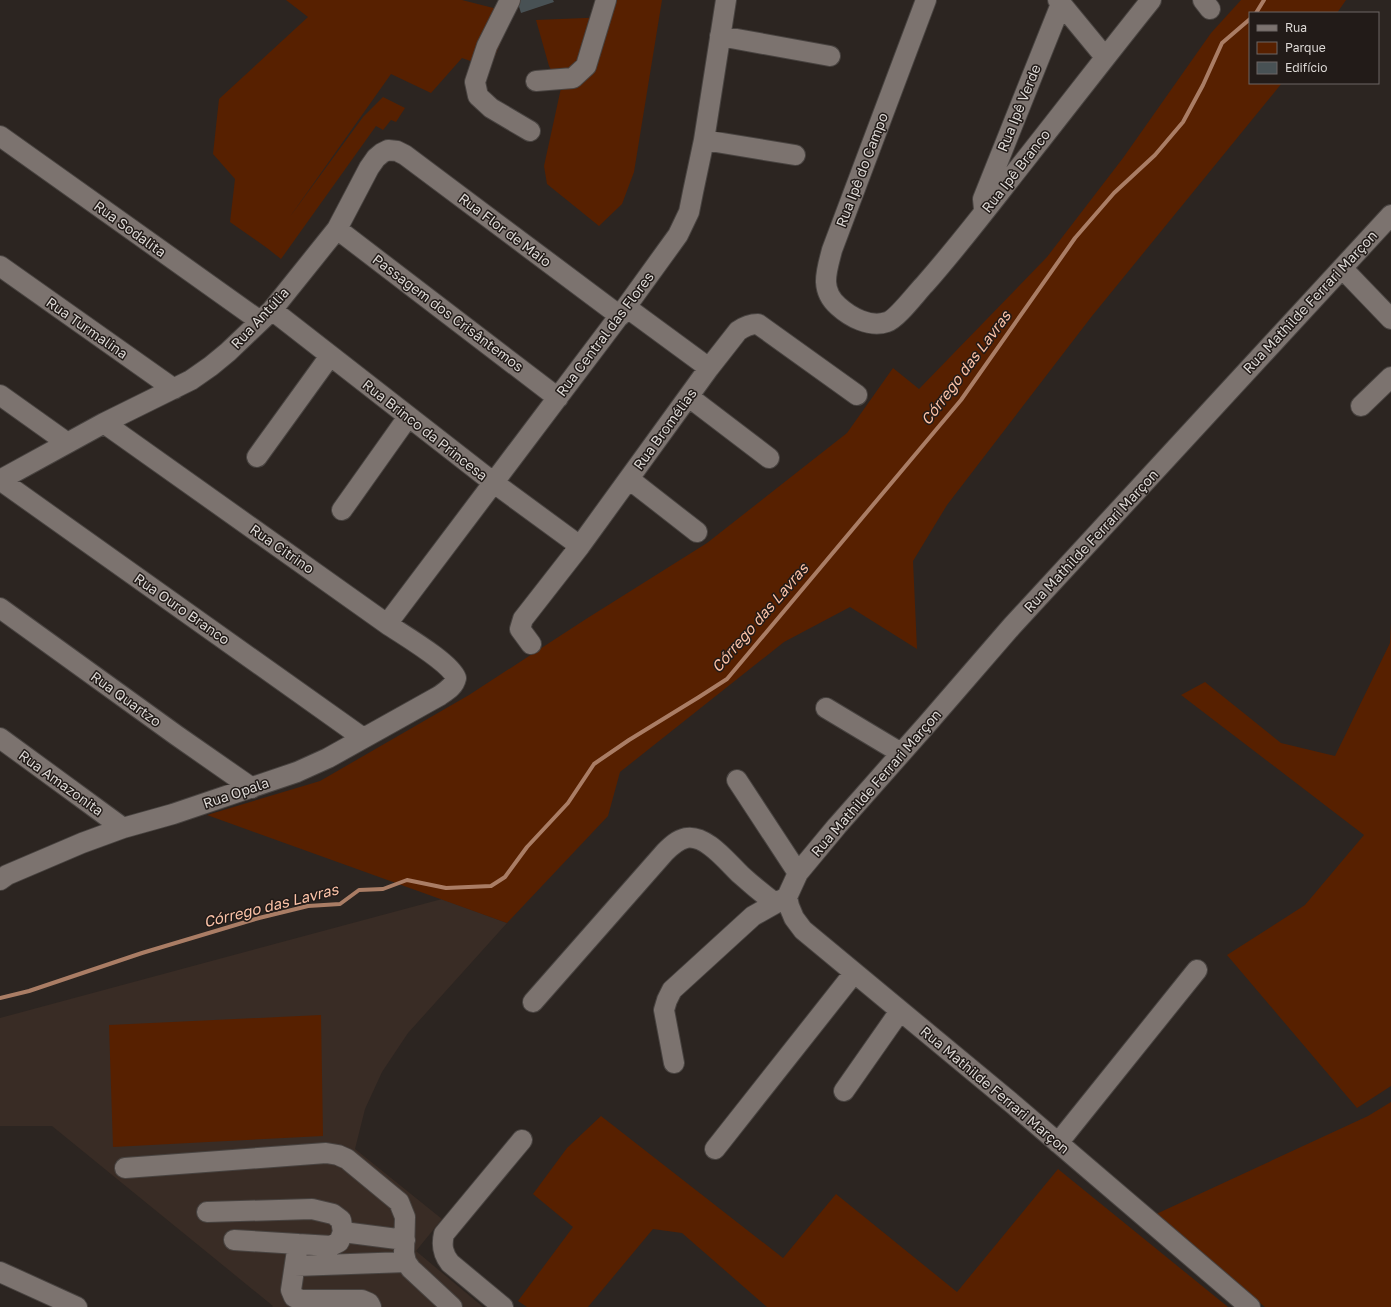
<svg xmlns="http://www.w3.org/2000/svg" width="1391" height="1307" font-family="'Golos Text',sans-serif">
  <rect width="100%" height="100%" fill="#2c2521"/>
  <path fill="#392c25" d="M442 899 507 923 408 1033 382 1072 365 1109 355 1149 442 1219 416 1251 483 1307H272L273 1306 52 1126H0V1018Z"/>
  <path fill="#572000" d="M286 0H462L513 13 490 68 462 58 431 93 391 74 289 218 363 117 383 97 405 108 396 122 391 120 383 130 376 126 281 259 267 248 230 222 235 179 213 154 219 99 308 17Z
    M617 0H662L634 172 622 204 599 226 547 184 544 166 561 88 549 66 536 20 610 17Z
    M1241 0H1346L1337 13H1250V83H1282L1092 316 947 505 913 561 917 649 850 607 784 642 620 772 608 816 507 923 207 815 320 781 469 695 586 619 707 543 847 433 893 368 919 389 1047 257 1123 158 1211 33Z
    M1391 623V1086L1357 1108 1227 955 1305 905 1364 835 1181 695 1205 682 1281 743 1335 756 1390 643Z
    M321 1015 323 1136 113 1147 109 1025Z
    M1391 1102V1307H1265L1154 1215 1368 1116Z
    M601 1116 783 1258 836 1194 957 1292 1058 1169 1228 1307H767L682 1233 653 1229 588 1307H527L518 1301 573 1227 533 1194 567 1148Z"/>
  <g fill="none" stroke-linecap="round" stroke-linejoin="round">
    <path stroke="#aa7d65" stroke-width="4" d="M1256 13 1264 0
      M0 998 29 991 142 953 259 918 308 906 340 904 359 890 383 889 407 880 446 888 491 886 505 877 527 847 568 803 594 764 629 740 699 697 727 679 961 400 1075 238 1114 193 1155 155 1183 122 1203 85 1222 43 1250 19"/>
  </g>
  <path fill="#485154" d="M517 0H553L554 2 521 13Z"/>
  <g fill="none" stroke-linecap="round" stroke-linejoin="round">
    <g stroke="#484340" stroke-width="22">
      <path id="minor" d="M510 0 487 46 475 82 478 96 491 108 530 131
        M926 0 832 250C827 270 819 289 838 306 850 317 870 328 887 322 897 319 917 292 925 284 962 242 995 198 1029 155 1070 103 1110 51 1151 0
        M1058 0 1105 57
        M1203 0 1210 9
        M720 36 830 56
        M536 81 573 78 586 66 606 0
        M0 136 260 321
        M704 140 795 155
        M984 209 983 199 1061 4
        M337 229 558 398
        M0 266 174 389
        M1342 268 1391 319
        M626 307 709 368
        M272 310 494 483 580 546
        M0 395 66 442
        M689 397 769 458
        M1361 406 1391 377
        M257 457 330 356
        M629 479 697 532
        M0 480 104 423 191 380 211 366 228 352 272 310 337 229 369 168 376 158 382 153 388 150 397 151 405 155 620 316
        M0 480 363 738
        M342 510 408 417
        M0 608 176 735 252 788
        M387 624 626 307 678 235 689 212 693 192 704 140 726 0
        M531 644 520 629 523 619 580 546 709 368 738 331C745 326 750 324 758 324L857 395
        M826 708 901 753
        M0 738 123 828
        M737 780 798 873
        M0 880 7 875 82 843 123 828 173 814 297 772 328 758 439 696C446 691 454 687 456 678 450 662 403 635 387 624L104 423
        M533 1002 665 852C671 846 677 840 686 838 706 834 728 863 741 875 752 885 763 894 775 903
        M674 1063 664 1010 667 1000 672 990 753 916 785 898
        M844 1091 900 1011
        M1058 1143 1197 970
        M715 1149 854 973
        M125 1168 326 1153 338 1155 347 1159 399 1202 405 1217 404 1253 406 1262 411 1269 452 1307
        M207 1212 312 1209 333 1214 341 1220 343 1232 339 1242 331 1246 298 1244 291 1290 294 1297 301 1300H362L369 1303 371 1307
        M343 1232 405 1240
        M234 1240 298 1244
        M295 1266 406 1262
        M0 1272 77 1307
        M503 1307 450 1263C443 1254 441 1246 444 1234L522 1140
        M1250 1307 1014 1105 803 930 794 918 789 906 787 897 798 873 837 826 928 723 1012 626 1391 215"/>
    </g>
    <use href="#minor" stroke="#7c736f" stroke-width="20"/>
  </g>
  <g text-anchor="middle" stroke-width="3" stroke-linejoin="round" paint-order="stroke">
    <g font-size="14" fill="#ddd9d6" stroke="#221b18">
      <text transform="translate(1019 108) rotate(-68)" y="5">Rua Ipê Verde</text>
      <text transform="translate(862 170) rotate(-69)" y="5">Rua Ipê do Campo</text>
      <text transform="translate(1016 171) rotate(-52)" y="5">Rua Ipê Branco</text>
      <text transform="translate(130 229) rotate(36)" y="5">Rua Sodalita</text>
      <text transform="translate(505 230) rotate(37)" y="5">Rua Flor de Maio</text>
      <text transform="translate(1310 302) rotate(-47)" y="5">Rua Mathilde Ferrari Marçon</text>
      <text transform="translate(448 313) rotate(37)" y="5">Passagem dos Crisântemos</text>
      <text transform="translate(260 318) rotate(-47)" y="5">Rua Antúlia</text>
      <text transform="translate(87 328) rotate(35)" y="5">Rua Turmalina</text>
      <text transform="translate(605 334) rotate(-53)" y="5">Rua Central das Flores</text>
      <text transform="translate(665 429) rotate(-54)" y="5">Rua Bromélias</text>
      <text transform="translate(425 430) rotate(38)" y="5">Rua Brinco da Princesa</text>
      <text transform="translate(1091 541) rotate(-47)" y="5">Rua Mathilde Ferrari Marçon</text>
      <text transform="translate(282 549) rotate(35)" y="5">Rua Citrino</text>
      <text transform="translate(182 609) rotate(35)" y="5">Rua Ouro Branco</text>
      <text transform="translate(126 699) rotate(36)" y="5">Rua Quartzo</text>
      <text transform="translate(61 783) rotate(36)" y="5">Rua Amazonita</text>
      <text transform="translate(876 783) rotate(-49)" y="5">Rua Mathilde Ferrari Marçon</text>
      <text transform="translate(236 793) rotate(-19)" y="5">Rua Opala</text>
      <text transform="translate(995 1090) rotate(40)" y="5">Rua Mathilde Ferrari Marçon</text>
    </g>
    <g font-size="15" font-style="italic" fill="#fbc2a7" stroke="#221b18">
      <text transform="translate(966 368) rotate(-53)" y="5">Córrego das Lavras</text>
      <text transform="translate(760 618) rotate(-49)" y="5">Córrego das Lavras</text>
      <text transform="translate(271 906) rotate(-14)" y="5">Córrego das Lavras</text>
    </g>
  </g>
  <rect x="1249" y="12" width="130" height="72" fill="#221b18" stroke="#6d6764"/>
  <rect x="1257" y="25" width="20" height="6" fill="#7c736f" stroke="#6d6764"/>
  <text x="1285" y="32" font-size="12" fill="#ddd9d6">Rua</text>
  <rect x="1257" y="42" width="20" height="12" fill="#572000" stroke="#6d6764"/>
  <text x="1285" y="52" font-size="12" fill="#ddd9d6">Parque</text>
  <rect x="1257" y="62" width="20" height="12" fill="#485154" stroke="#6d6764"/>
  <text x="1285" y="72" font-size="12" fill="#ddd9d6">Edifício</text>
</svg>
